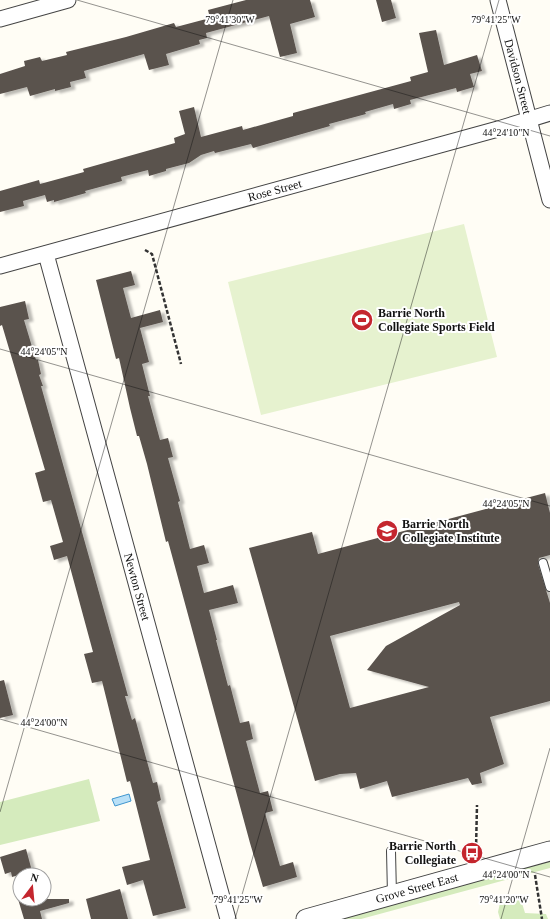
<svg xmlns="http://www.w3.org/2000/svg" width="550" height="919" font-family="Georgia,serif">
  <defs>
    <filter id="shadow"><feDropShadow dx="4.5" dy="2.5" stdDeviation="1" flood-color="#0004"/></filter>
  </defs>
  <rect width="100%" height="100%" fill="#fffdf5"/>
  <path fill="#d5ebbd" d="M89 779 100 821 0 845V802Z
    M550 861V868L361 919H336Z
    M513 897 521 900 525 913 546 914 548 919H500L498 912 500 903 505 898Z"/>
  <path fill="#e6f2cf" d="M464 224 497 357 261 415 228 282Z"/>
  <path fill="#b9e0f7" stroke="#3f96cf" d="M129 794 131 801 115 806 112 799Z"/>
  <path fill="#5a524d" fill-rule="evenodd" filter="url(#shadow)" d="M246 0H310L315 17 290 24 297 53 280 57 269 16 206 33 207 38 199 40 200 44 166 54 169 65 149 70 144 54 84 71 86 78 70 82 71 87 55 91V89L30 96 27 87 0 94V74L25 66 24 61 40 57 42 61 67 55 66 52 126 37 174 23 176 27 210 18 208 10Z
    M376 0H391L396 18 382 22Z
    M436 30 444 65 477 55 482 71 470 74 474 87 457 92 456 88 410 100 411 104 394 109 393 104 365 112 366 114 329 124 330 126 253 148 251 144 215 153 214 151 201 155 189 163 166 169V171L149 176 148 170 121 177 122 181 85 191 86 193 54 202V200L47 202 45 195 23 201 24 206 0 212V191L39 180 40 184 84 172 83 169 175 143 174 138 185 134 179 111 194 107 201 137 242 126 243 130 293 116V113L411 81 410 77 428 72 419 33Z
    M131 271 135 285 123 288 131 318 160 310 163 322 140 328 149 362 142 364 150 396H148L160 440 168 438 173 457 168 458 180 501 178 502 190 549 204 545 209 563 197 566 204 593 233 585 238 603 209 610 217 640H216L228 686 230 685 240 723 249 721 253 739 246 741 260 793 268 791 273 811 265 813 280 866 293 862 297 877 263 887 250 843 168 541 166 542 147 464 139 436H137L130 408 119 358 116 359 96 280Z
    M25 301 29 319 24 320 36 360H38L41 374 39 375 43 386H41L123 678 128 696H125L132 720 135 718 153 783 157 782 161 800 157 802 186 908 153 916 143 880 127 885 122 867 150 860 130 781 127 782 102 681 92 683 84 654 93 652 67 556 54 560 50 546 63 542 51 500 43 502 35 473 45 470 2 325 0 326V307Z
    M545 493 550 513V555L539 558 538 564 550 603V701L490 717 504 764 480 773 482 783 472 785 468 778 392 797 387 781 360 789 356 773 340 774 315 781 249 548 312 532 318 554ZM459 602 460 605 386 646 367 670 429 687 350 708 330 636Z
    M4 680 13 715 0 718V681Z
    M26 849 32 871 12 877 11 872 5 874 0 857Z
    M120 889 128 919H91L86 899Z
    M18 899H69V903L40 911 42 919H24Z"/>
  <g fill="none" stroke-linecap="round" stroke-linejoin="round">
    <g stroke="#444" stroke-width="10">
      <path id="service" d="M543 563 550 587
        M391 851 392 895"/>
    </g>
    <g stroke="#444" stroke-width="17">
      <g id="minor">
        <path id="s1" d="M498 0 550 200"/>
        <path d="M0 19 68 0"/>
        <path id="s2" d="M46 254 228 919"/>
        <path id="s3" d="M0 266 498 129 550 113"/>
      </g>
    </g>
    <g stroke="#444" stroke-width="21">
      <g id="tertiary">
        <path id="s4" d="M306 919 550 851"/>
      </g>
    </g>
    <path stroke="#333" stroke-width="2.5" stroke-dasharray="4 2" stroke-linecap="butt" d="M145 250 152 254 181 364
      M476 849 477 805
      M535 875 542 919"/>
    <use href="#service" stroke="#fff" stroke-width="8"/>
    <use href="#minor" stroke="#fff" stroke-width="15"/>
    <use href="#tertiary" stroke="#fff" stroke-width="19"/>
  </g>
  <path fill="none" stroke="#111" stroke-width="1" stroke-opacity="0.45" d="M77 0 550 136M0 349 550 506M0 719 550 877M0 812 233 0M235 919 499 0M501 919 550 748"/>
  <defs>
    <g id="stadium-disc" transform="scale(1.15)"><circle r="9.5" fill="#c4262e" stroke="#fff"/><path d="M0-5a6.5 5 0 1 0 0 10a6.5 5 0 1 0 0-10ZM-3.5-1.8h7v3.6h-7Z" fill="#fff"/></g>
    <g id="school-disc" transform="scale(1.15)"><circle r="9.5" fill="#c4262e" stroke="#fff"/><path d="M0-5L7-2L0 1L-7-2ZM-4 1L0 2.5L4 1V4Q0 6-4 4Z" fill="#fff"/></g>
    <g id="bus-disc" transform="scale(1.15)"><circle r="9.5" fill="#c4262e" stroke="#fff"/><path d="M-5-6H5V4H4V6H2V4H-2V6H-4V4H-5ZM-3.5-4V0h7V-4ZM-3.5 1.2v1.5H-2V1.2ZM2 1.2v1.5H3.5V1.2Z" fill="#fff"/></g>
  </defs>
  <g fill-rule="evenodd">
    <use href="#stadium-disc" x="362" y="320"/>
    <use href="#school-disc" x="387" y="531"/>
    <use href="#bus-disc" x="472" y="853"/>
  </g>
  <g text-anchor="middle" stroke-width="4" stroke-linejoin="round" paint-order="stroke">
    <g font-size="12" fill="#111" stroke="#fff">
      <text dy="4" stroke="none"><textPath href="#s1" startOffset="79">Davidson Street</textPath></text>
      <text dy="4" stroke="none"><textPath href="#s3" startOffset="285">Rose Street</textPath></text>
      <text dy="4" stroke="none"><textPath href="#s2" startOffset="345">Newton Street</textPath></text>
      <text dy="4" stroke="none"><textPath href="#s4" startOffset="115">Grove Street East</textPath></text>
    </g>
    <g font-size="12" font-weight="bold" fill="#111" stroke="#fff" text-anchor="start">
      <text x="378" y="317">Barrie North<tspan x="378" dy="14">Collegiate Sports Field</tspan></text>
      <text x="402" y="528">Barrie North<tspan x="402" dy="14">Collegiate Institute</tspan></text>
      <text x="456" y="850" text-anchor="end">Barrie North<tspan x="456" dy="14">Collegiate</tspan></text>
    </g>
  </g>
  <g font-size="10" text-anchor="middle" fill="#111" stroke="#fff" stroke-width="4" stroke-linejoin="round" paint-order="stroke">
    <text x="230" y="23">79°41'30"W</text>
    <text x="496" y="23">79°41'25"W</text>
    <text x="506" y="136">44°24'10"N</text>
    <text x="44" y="355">44°24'05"N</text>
    <text x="506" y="507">44°24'05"N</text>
    <text x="44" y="726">44°24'00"N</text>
    <text x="506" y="878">44°24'00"N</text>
    <text x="238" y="903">79°41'25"W</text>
    <text x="504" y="903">79°41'20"W</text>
  </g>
  <g transform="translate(32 887) rotate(16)"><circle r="19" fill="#ffffff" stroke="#a0a0a0"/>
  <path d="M0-3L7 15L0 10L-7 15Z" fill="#c4262e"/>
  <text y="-6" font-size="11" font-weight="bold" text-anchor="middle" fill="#111111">N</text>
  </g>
</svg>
